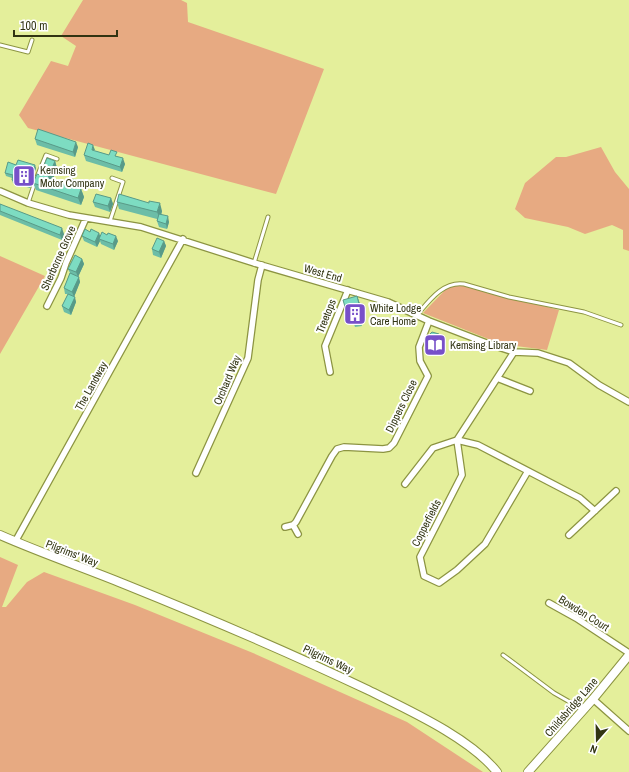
<svg xmlns="http://www.w3.org/2000/svg" width="629" height="772" font-family="'Archivo Narrow',sans-serif">
  <rect width="100%" height="100%" fill="#e4ef9b"/>
  <path fill="#e7aa82" d="M83 0H181L187 3 188 22 324 69 276 194 28 128 19 115 51 61 68 66 76 46 61 36Z
    M601 147 615 172 629 189V251L623 249V230L612 225 585 234 568 227 525 218 515 209 525 183 556 157H566Z
    M0 256 45 276 0 354Z
    M462 285 559 310 547 350 501 344 423 313 448 287Z
    M0 557 18 565 2 607H6L27 582 44 572 135 605 253 653 407 722 483 772H0Z"/>
  <g fill="none" stroke-linecap="round" stroke-linejoin="round">
    <g stroke="#8c9442" stroke-width="5">
      <path id="lane" d="M0 45 28 52 32 40
        M37 177 46 155 57 159
        M28 203 35 182
        M110 221 123 182 112 178
        M254 263 268 217
        M417 315C429 301 443 281 464 284L509 297 584 312 621 325
        M503 655 554 693 582 709"/>
    </g>
    <g stroke="#8c9442" stroke-width="8">
      <path id="street" d="M0 191 28 203 69 215 141 227 254 263 388 302 429 321 489 344 514 352 538 353 569 363 599 385 629 402
        M47 306 61 278 66 263 86 218
        M514 352 457 440 478 445 580 498 595 511
        M330 372 325 346 348 290
        M497 378 530 391
        M196 473 248 358 258 280 262 265
        M405 484 433 448 457 440 462 475 420 557 424 576 439 583 457 570 485 544 528 471
        M293 525 298 534
        M285 527 293 525 296 522 332 456 337 449 344 447 383 449 389 448 394 443 428 376 420 361 419 347 429 321
        M569 535 616 491
        M15 542 183 239
        M549 603 576 618 629 653
        M593 699 629 731"/>
    </g>
    <g stroke="#8c9442" stroke-width="10">
      <path id="secondary" d="M0 535C41 553 82 567 124 584 206 617 288 652 368 690 408 710 469 737 497 772
        M528 772 593 699 629 655"/>
    </g>
    <use href="#lane" stroke="#fff" stroke-width="3"/>
    <use href="#street" stroke="#fff" stroke-width="5.5"/>
    <use href="#secondary" stroke="#fff" stroke-width="8"/>
  </g>
  <path fill="#6cbda7" d="M35 139 78 147 75 157 37 145Z
    M95 151 109 155 118 157 125 164 122 172 86 161 84 155Z
    M55 161 57 168 53 179 81 189 84 197 81 205 36 190 33 183 40 175Z
    M16 165 36 168 33 177 34 179 30 188 13 183 12 180V178L6 176 5 173Z
    M111 198 113 204 110 212 95 207 93 202Z
    M117 202 162 211 161 215 169 222 167 229 159 227 157 221V219L119 209Z
    M0 204 64 234 62 240 0 215Z
    M90 232 99 233 100 236 118 241 114 250 101 244 100 241 97 247 84 241 82 236Z
    M164 241 166 246 161 258 153 255 152 249Z
    M82 259 84 264 78 277 80 282 74 297 76 302 71 315 64 312 62 306 68 294H65L64 288 70 273 68 269Z
    M357 296 360 304 364 320H360L362 326 355 327 354 324 350 325 348 317Z
    M439 334 442 347 437 352 435 356 429 354 427 349Z"/>
  <path fill="#589a88" d="M76 142 78 147 75 157 73 152Z
    M93 145 95 150H92Z
    M123 158 125 164 122 172 120 167Z
    M55 161 57 168 51 185 48 178Z
    M35 165 36 168 33 177 34 179 30 188 29 185Z
    M78 181 81 189 76 187Z
    M81 189 84 197 81 205 78 198Z
    M111 198 113 204 110 212 108 206Z
    M160 203 162 211 160 219 157 212Z
    M168 216 169 222 167 229 166 224Z
    M62 228 64 234 62 240 60 235Z
    M99 233 101 239H99L100 241 97 247 95 242Z
    M116 236 118 241 114 250 113 244Z
    M164 241 166 246 161 258 159 252Z
    M82 259 84 264 78 277 76 272Z
    M79 277 80 282 74 297 72 292Z
    M357 296 360 304 364 320 361 312Z
    M75 297 76 302 71 315 69 310Z
    M439 334 442 347 437 352 435 356 433 351Z"/>
  <path fill="#7ddcc2" stroke="#589a88" d="M38 129 76 142 73 152 35 139Z
    M88 143 93 145 92 150 109 155 111 150 117 152 115 156 123 158 120 167 84 155Z
    M47 158 55 161 48 178 70 185 72 179 78 181 76 187 81 189 78 198 33 183 37 174 40 175Z
    M18 160 35 165 31 176H33L29 185 12 180 13 175 5 173 8 162 16 165Z
    M96 194 111 198 108 206 93 202Z
    M119 194 149 203V201L160 203 157 212 117 202Z
    M0 204 62 228 60 235 0 211Z
    M159 214 168 216 166 224 157 221Z
    M85 229 90 232 91 229 99 233 95 242 82 236Z
    M102 232 107 235 108 233 116 236 113 244 99 239Z
    M157 238 164 241 159 252 152 249Z
    M75 255 82 259 76 272 68 269Z
    M70 273 79 277 72 292 64 288Z
    M68 294 75 297 69 310 62 306Z
    M357 296 361 312 357 313 359 318 353 319 352 316 348 317 343 300Z
    M432 332 439 334 441 342 435 347 433 351 427 349V337Z"/>
  <defs>
    <g id="building-square" transform="scale(1.15)"><rect x="-9" y="-9" width="18" height="18" rx="4" fill="#7750c9" stroke="#fff"/><path d="M-4-6H4V6H1V3H-1V6H-4ZM-2.5-4.3h1.7v1.8h-1.7ZM.8-4.3h1.7v1.8H.8ZM-2.5-1h1.7V.8h-1.7ZM.8-1h1.7V.8H.8Z" fill="#fff"/></g>
    <g id="library-square" transform="scale(1.15)"><rect x="-9" y="-9" width="18" height="18" rx="4" fill="#7750c9" stroke="#fff"/><path d="M-6-4Q-3-5.5-.7-3.5V5Q-3 3-6 4ZM6-4Q3-5.5 .7-3.5V5Q3 3 6 4Z" fill="#fff"/></g>
  </defs>
  <g fill-rule="evenodd">
    <use href="#building-square" x="24" y="176"/>
    <use href="#building-square" x="355" y="314"/>
    <use href="#library-square" x="435" y="345"/>
  </g>
  <g text-anchor="middle" stroke-width="4" stroke-linejoin="round" paint-order="stroke">
    <g font-size="11" fill="#313412" stroke="#fff" text-anchor="start">
      <text x="40" y="174">Kemsing<tspan x="40" dy="13">Motor Company</tspan></text>
      <text x="370" y="312">White Lodge<tspan x="370" dy="13">Care Home</tspan></text>
      <text x="450" y="349">Kemsing Library</text>
    </g>
    <g font-size="11" fill="#313412" stroke="#fff">
      <text transform="translate(58 258) rotate(-66)" y="4">Sherborne Grove</text>
      <text transform="translate(323 273) rotate(16)" y="4">West End</text>
      <text transform="translate(326 316) rotate(-68)" y="4">Treetops</text>
      <text transform="translate(227 380) rotate(-67)" y="4">Orchard Way</text>
      <text transform="translate(91 386) rotate(-61)" y="4">The Landway</text>
      <text transform="translate(401 406) rotate(-64)" y="4">Dippers Close</text>
      <text transform="translate(426 523) rotate(-63)" y="4">Copperfields</text>
      <text transform="translate(72 553) rotate(21)" y="4">Pilgrims' Way</text>
      <text transform="translate(584 613) rotate(32)" y="4">Bowden Court</text>
      <text transform="translate(328 659) rotate(25)" y="4">Pilgrims Way</text>
      <text transform="translate(571 707) rotate(-49)" y="4">Childsbridge Lane</text>
    </g>
  </g>
  <g transform="translate(597 740) rotate(200)" stroke="#ffffff" stroke-width="3" paint-order="stroke">
  <path d="M0-3L7 15L0 10L-7 15Z" fill="#313412"/>
  <text y="-6" font-size="11" font-weight="bold" text-anchor="middle" fill="#313412">N</text>
  </g>
  <path d="M14 30v6h103v-6" fill="none" stroke="#313412" stroke-width="2"/>
  <text x="20" y="30" font-size="12" fill="#313412" stroke="#ffffff" stroke-width="3" paint-order="stroke">100 m</text>
</svg>
